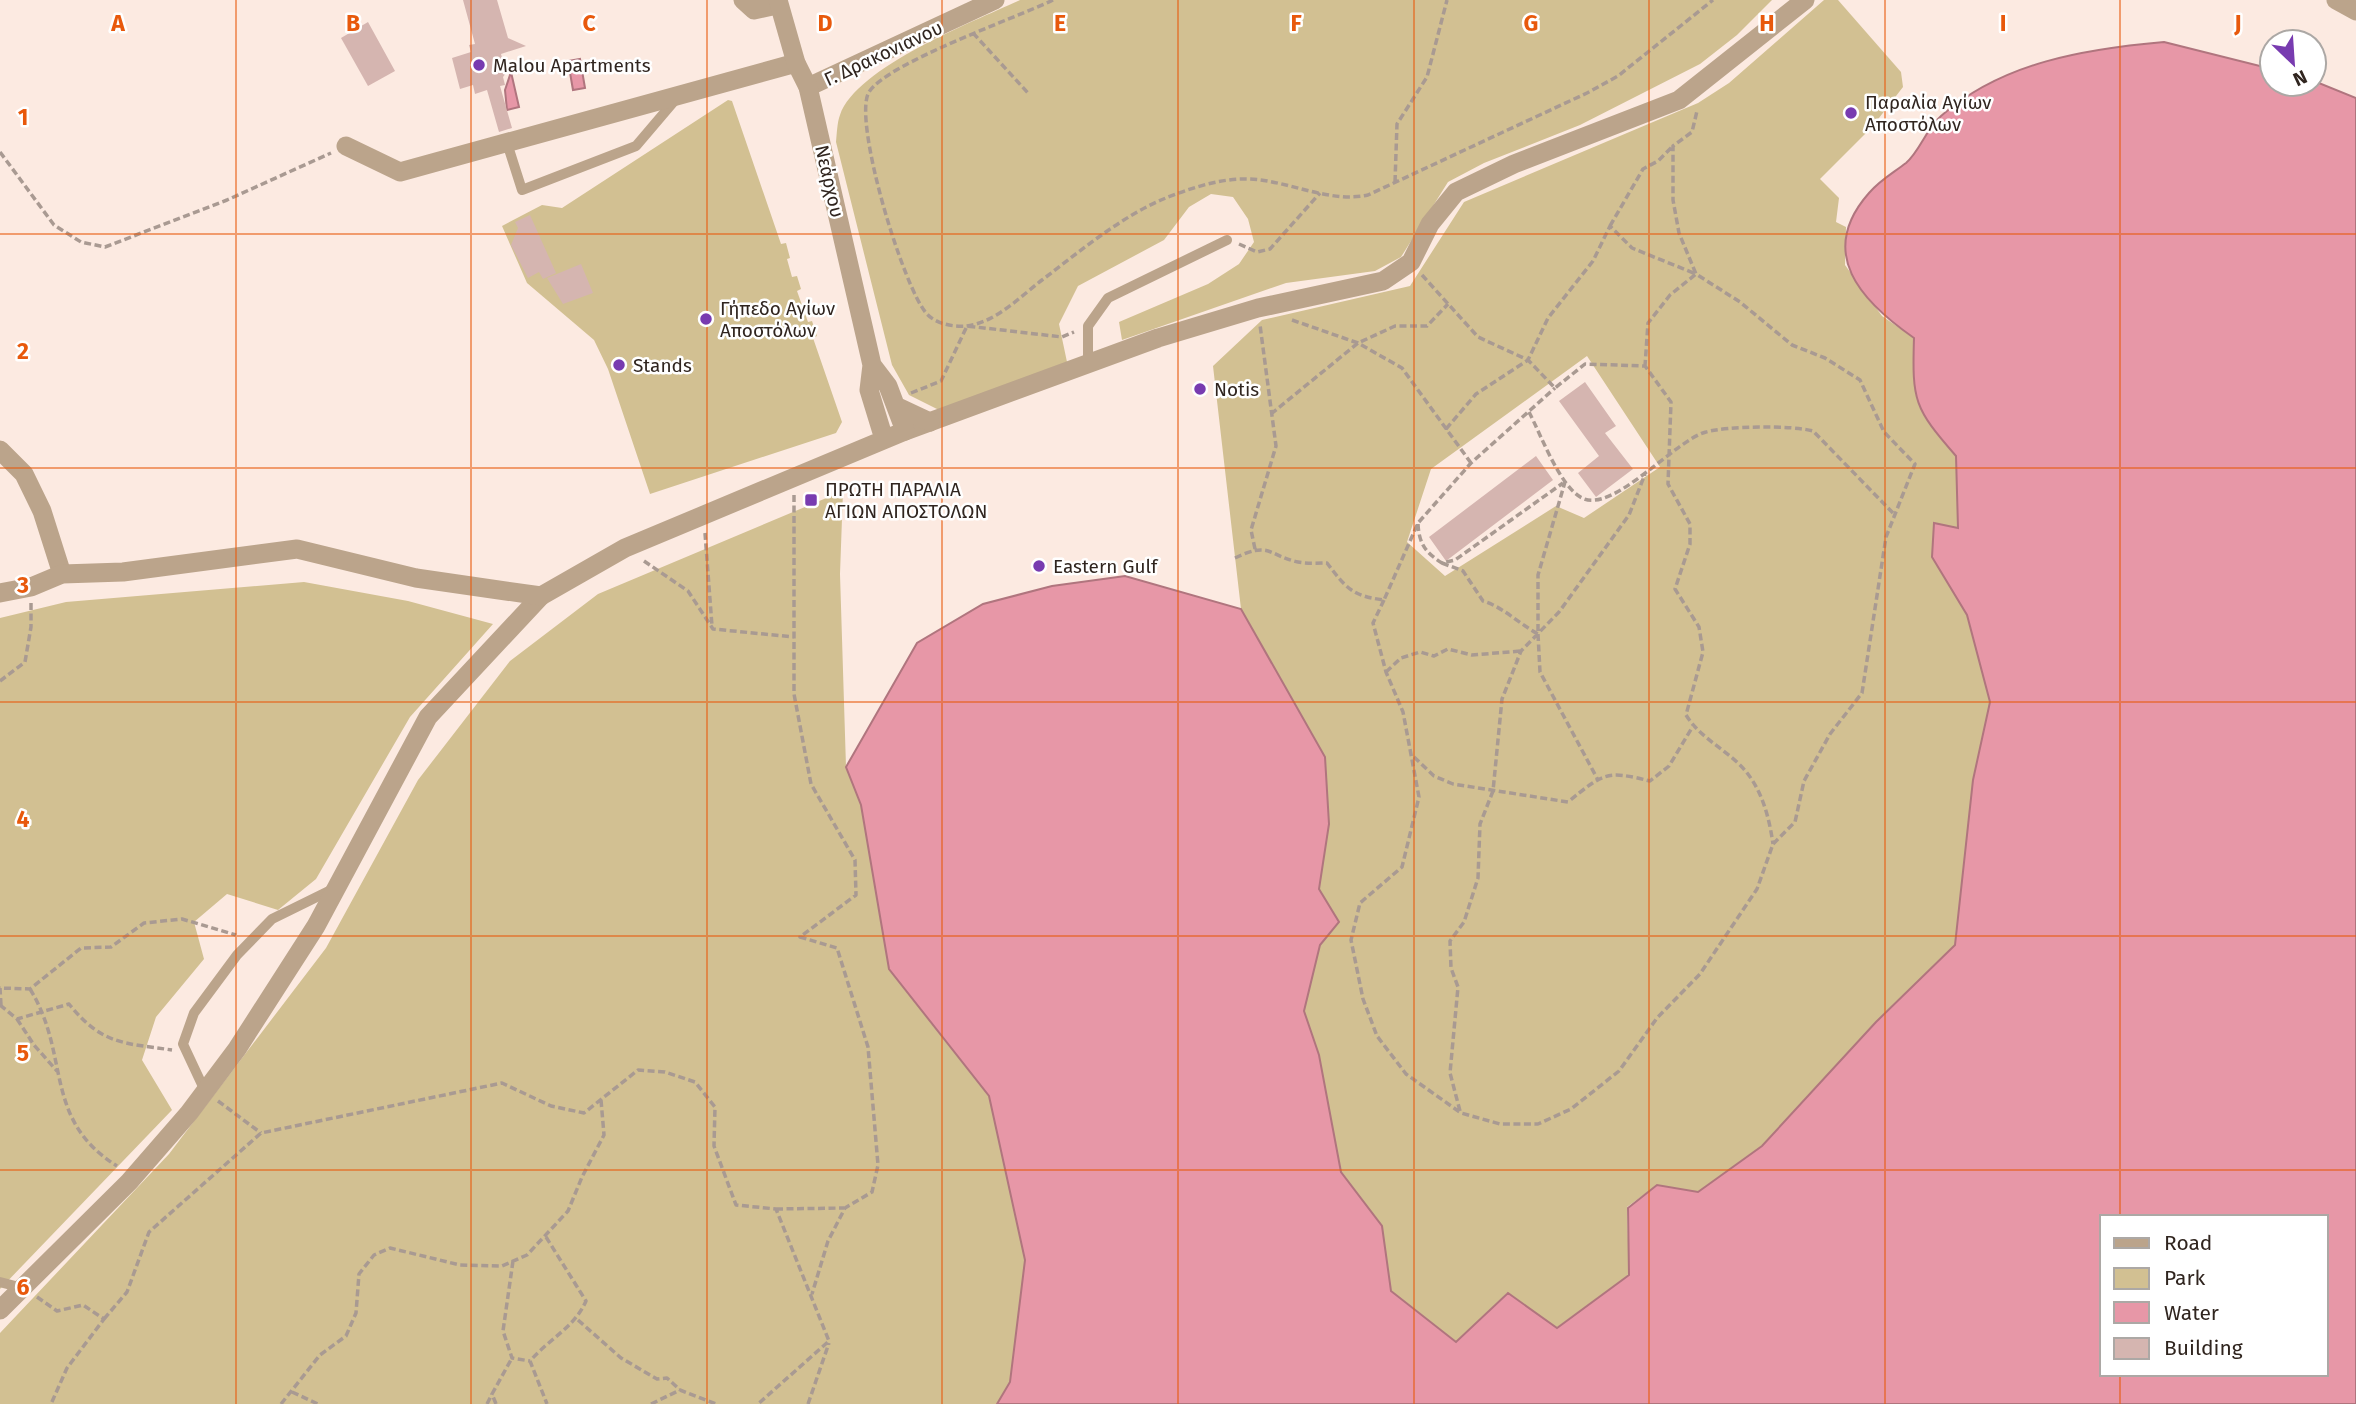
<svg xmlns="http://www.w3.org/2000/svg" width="2356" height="1404" font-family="'Fira Sans',sans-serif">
  <rect width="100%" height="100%" fill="#fceae1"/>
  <path fill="#d2c092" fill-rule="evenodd" d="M1020 0H1772L1737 35 1700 64 1580 125 1484 163 1448 182 1401 257 1375 271 1286 283 1122 340 1119 322 1208 284 1239 264 1254 242 1248 219 1233 197 1211 194 1189 207 1164 240 1078 286 1059 324 1067 362 939 410 909 395 892 365 836 142C837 133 837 123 840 115 857 66 975 21 1020 0Z
    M1824 0H1838L1901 72 1903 87 1872 127 1820 179 1839 198 1836 222 1846 227 1845 265 1882 316 1914 338C1912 399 1915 410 1956 456L1958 528 1932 556 1967 615 1990 702 1973 780 1955 945 1876 1022 1762 1146 1698 1192 1657 1185 1627 1207 1629 1275 1556 1328 1507 1293 1456 1342 1391 1291 1382 1226 1341 1172 1319 1055 1304 1011 1320 945 1339 922 1319 890 1329 824 1325 757 1241 609 1213 366 1262 320 1410 286 1464 202 1698 103 1729 83ZM1587 356 1660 467 1584 518 1556 506 1445 576 1407 542 1431 469Z
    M728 100 732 101 781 244 786 243 790 258 787 259 792 277 797 276 801 289 797 291 808 322 812 321 817 336 813 338 842 422 836 433 650 494 608 369 594 340 527 283 502 226 542 205 562 208Z
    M843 491 840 574 846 767 861 805 889 969 989 1096 1025 1260 1010 1382 997 1404H0V1333L169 1154 326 948 418 780 510 661 598 594Z
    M304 582 408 601 493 624 410 717 316 879 278 910 227 894 194 922 204 959 156 1017 142 1060 172 1110 0 1289V618L66 602Z"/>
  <path fill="#e797a7" stroke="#b0757e" stroke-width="2" fill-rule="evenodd" d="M2164 42 2272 69V84H2314V81L2356 98V1404H997L1010 1382 1025 1260 989 1096 889 969 861 805 846 767 917 643 983 604 1052 586 1125 576 1241 609 1325 757 1329 824 1319 889 1339 922 1320 945 1304 1011 1319 1055 1341 1172 1382 1226 1391 1291 1456 1342 1508 1293 1557 1328 1629 1275 1628 1208 1657 1185 1698 1192 1762 1146 1876 1022 1955 945 1973 780 1990 702 1967 615 1932 557 1934 523 1958 528 1956 456C1914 408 1912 401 1914 338 1861 301 1816 253 1869 193 1880 180 1893 173 1906 163 1920 151 1926 129 1941 116 2003 62 2085 49 2164 42ZM2102 1217H2326V1374H2102Z
    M580 59 585 88 573 90 568 61Z
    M511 72 519 107 507 110 505 90Z"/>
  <path fill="#d5b5b0" d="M463 0H497L508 38 526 46 501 54 506 73 503 77 505 85 500 86 512 128 499 132 487 90 475 94 473 85 460 89 452 58 471 52 469 45 475 44Z
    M368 22 395 71 368 86 341 38Z
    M530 215 556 273 543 279 539 272 528 278 511 245 518 228 515 222Z
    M581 264 593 293 563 304 547 278Z
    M1585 382 1616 426 1605 433 1633 469 1596 497 1578 473 1599 456 1559 401Z
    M1536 456 1553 480 1446 561 1429 537Z"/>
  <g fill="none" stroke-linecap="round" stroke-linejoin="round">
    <path stroke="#a99a92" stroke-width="3.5" stroke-dasharray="7 3.5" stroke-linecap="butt" d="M1053 0C1016 18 887 63 869 92 852 120 904 290 927 314 936 324 953 327 966 326 995 323 1020 297 1042 280 1079 252 1118 219 1161 200 1185 190 1217 179 1243 179 1285 178 1326 204 1368 195L1587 93 1618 76 1713 0
      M973 33 1028 93
      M0 152 54 225 81 242 105 247 227 200 331 153
      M1395 182 1397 124 1427 77 1447 0
      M1610 226 1643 169 1658 161 1673 146
      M1239 244 1257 252 1270 249 1320 193
      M1422 275 1478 337 1528 360 1555 388 1585 364 1645 366 1671 402 1668 484 1690 524V544L1675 589 1699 627 1703 652 1686 715C1699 736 1721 747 1739 764 1761 785 1769 816 1773 844
      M1292 320 1358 343 1402 368 1471 463
      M911 393 941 381 967 326 1062 337 1074 332
      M1529 412C1541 435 1560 487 1582 498 1613 514 1675 440 1706 432 1727 426 1792 425 1813 431L1895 515
      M1271 414 1358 343 1395 326H1427L1448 304
      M1446 429 1476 394 1528 360 1548 318 1593 261 1610 226 1632 248 1696 274 1670 295 1648 323 1645 366
      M794 495V694L811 784 855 860 856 895 800 937 837 948 868 1047 878 1165 872 1192 845 1208 828 1241 812 1294
      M1418 524C1419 544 1426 553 1442 563L1455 560 1563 483
      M705 533 712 626
      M1255 549 1251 530 1276 446 1260 325
      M1235 558C1270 541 1267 555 1298 562 1307 564 1318 563 1327 563 1346 588 1352 596 1384 600L1418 523 1471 463 1555 388
      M644 561 688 591 713 629 794 637
      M1442 563 1463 571 1483 601C1503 607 1518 623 1538 634V575L1565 482
      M1384 600 1373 623 1386 672 1403 712 1419 797 1402 867 1360 903 1351 940 1363 999 1377 1036 1406 1074 1461 1113 1500 1124H1538L1571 1109 1619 1071 1657 1018 1700 974 1757 889 1773 844 1795 822 1804 781 1830 734 1862 693 1886 537 1915 464 1884 432 1860 380 1825 358 1792 345 1740 302 1696 274 1679 233 1673 200V146L1692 132 1697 111
      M1538 634 1540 672 1598 780
      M1386 672 1401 658 1420 652 1434 656 1448 649 1472 655 1521 651
      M0 681 25 662 31 627V603
      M1414 757 1434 776 1453 784 1568 802C1604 773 1606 770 1650 781L1669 766 1693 726
      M30 989C71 1055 42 1119 117 1166
      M0 1005 17 1019 69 1004C102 1045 124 1043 172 1050
      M1 1005 0 988 30 989 81 948 111 947 144 923 182 919 236 935
      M17 1019 34 1045 57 1071
      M218 1101 261 1133
      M1460 1111 1450 1073 1458 987 1451 968 1450 941 1464 922 1478 878 1480 824 1493 791 1502 699 1521 651 1559 612 1629 515 1645 474
      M776 1209 844 1208
      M546 1237 586 1301C574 1328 550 1338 530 1361L547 1404
      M513 1261 503 1331 512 1358 530 1361
      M37 1297 57 1311 83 1305 104 1319 67 1368 51 1404
      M104 1319 127 1292 149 1232 261 1133 502 1083 551 1106 584 1113 638 1070 665 1072 695 1082 715 1107 714 1146 736 1205 776 1209 829 1341 758 1404
      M578 1320 621 1358 657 1379 667 1378 680 1390
      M292 1392 318 1404
      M281 1404 320 1355 346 1336 356 1313 359 1274 374 1255 390 1248 460 1265 502 1266 527 1255 568 1211 582 1177 604 1135 601 1100
      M487 1404 492 1394
      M496 1404 492 1394 512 1358
      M651 1404 680 1390 716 1404
      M808 1404 829 1343"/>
    <path stroke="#bba48b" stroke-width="10" d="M507 143 522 190 636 146 676 99
      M1088 362V326L1108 298 1227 240
      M205 1091 183 1044 194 1013 237 955 272 919 333 889
      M0 1282 23 1288"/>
    <path stroke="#bba48b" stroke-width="19" d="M743 0 754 10 777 5
      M2336 0 2356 11
      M808 87 995 0
      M346 146 400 172 796 63
      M905 431 1158 338 1258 308 1383 281 1411 262 1430 224 1456 192 1514 164 1679 100 1805 0
      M0 450 24 474 42 511 62 574
      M0 1310 129 1182 189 1113 237 1049 316 926 428 717 541 596"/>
    <path stroke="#bba48b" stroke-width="19" d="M778 0 796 63 808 87 872 365 869 390 884 439
      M898 407 930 422
      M0 593 31 587 62 574 123 572 297 549 416 578 541 596 625 548 905 431 888 386 872 365"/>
  </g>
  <path fill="none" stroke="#e8590c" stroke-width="2" stroke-opacity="0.55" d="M236 0V1404M471 0V1404M707 0V1404M942 0V1404M1178 0V1404M1414 0V1404M1649 0V1404M1885 0V1404M2120 0V1217M0 234H2356M0 468H2356M0 702H2356M0 936H2356M0 1170H2356M2120 1374V1404"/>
  <g fill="#783bb0" stroke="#fff" stroke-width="2.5">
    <circle cx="479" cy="65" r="7"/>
    <circle cx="1851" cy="113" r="7"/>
    <circle cx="706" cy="319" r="7"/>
    <circle cx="619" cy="365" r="7"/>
    <circle cx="1200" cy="389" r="7"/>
    <rect x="804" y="493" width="14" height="14" rx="3.5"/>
    <circle cx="1039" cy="566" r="7"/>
  </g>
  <g text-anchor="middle" stroke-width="5" stroke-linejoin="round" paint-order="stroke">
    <g font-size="19" fill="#30251f" stroke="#fff">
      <text transform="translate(883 53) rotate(-25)" y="7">Γ. Δρακονιανου</text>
      <text transform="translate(830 181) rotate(77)" y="7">Νεάρχου</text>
    </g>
    <g font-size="19" fill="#30251f" stroke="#fff" text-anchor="start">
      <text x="493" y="72">Malou Apartments</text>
      <text x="1865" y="109">Παραλία Αγίων<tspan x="1865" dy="22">Αποστόλων</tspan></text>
      <text x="720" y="315">Γήπεδο Αγίων<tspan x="720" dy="22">Αποστόλων</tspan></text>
      <text x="633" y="372">Stands</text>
      <text x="1214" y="396">Notis</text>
      <text x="825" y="496">ΠΡΩΤΗ ΠΑΡΑΛΙΑ<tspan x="825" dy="22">ΑΓΙΩΝ ΑΠΟΣΤΟΛΩΝ</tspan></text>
      <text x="1053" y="573">Eastern Gulf</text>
    </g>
  </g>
  <g font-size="23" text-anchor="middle" font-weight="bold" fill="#e8590c" stroke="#fff" stroke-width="5" stroke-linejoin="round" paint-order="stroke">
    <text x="118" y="31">A</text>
    <text x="353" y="31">B</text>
    <text x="589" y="31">C</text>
    <text x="825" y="31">D</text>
    <text x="1060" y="31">E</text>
    <text x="1296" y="31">F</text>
    <text x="1531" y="31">G</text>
    <text x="1767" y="31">H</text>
    <text x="2003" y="31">I</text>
    <text x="2238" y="31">J</text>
    <text x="23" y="125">1</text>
    <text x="23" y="359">2</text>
    <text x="23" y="593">3</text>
    <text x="23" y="827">4</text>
    <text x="23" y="1061">5</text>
    <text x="23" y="1295">6</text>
  </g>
  <rect x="2100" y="1215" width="228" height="161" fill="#ffffff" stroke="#aca8a5" stroke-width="2"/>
  <rect x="2114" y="1238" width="35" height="10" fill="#bba48b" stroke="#aca8a5" stroke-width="2"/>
  <text x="2164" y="1250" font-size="21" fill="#30251f">Road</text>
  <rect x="2114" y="1268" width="35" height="21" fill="#d2c092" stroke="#aca8a5" stroke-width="2"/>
  <text x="2164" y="1285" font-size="21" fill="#30251f">Park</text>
  <rect x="2114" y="1302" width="35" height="21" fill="#e797a7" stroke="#aca8a5" stroke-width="2"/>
  <text x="2164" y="1320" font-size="21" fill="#30251f">Water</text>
  <rect x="2114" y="1338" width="35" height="21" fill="#d5b5b0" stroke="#aca8a5" stroke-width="2"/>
  <text x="2164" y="1355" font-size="21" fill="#30251f">Building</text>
  <g transform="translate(2293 63) rotate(155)"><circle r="33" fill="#ffffff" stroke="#aca8a5" stroke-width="2"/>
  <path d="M0-5L12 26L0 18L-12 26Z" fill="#783bb0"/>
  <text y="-10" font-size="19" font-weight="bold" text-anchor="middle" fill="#30251f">N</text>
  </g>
</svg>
